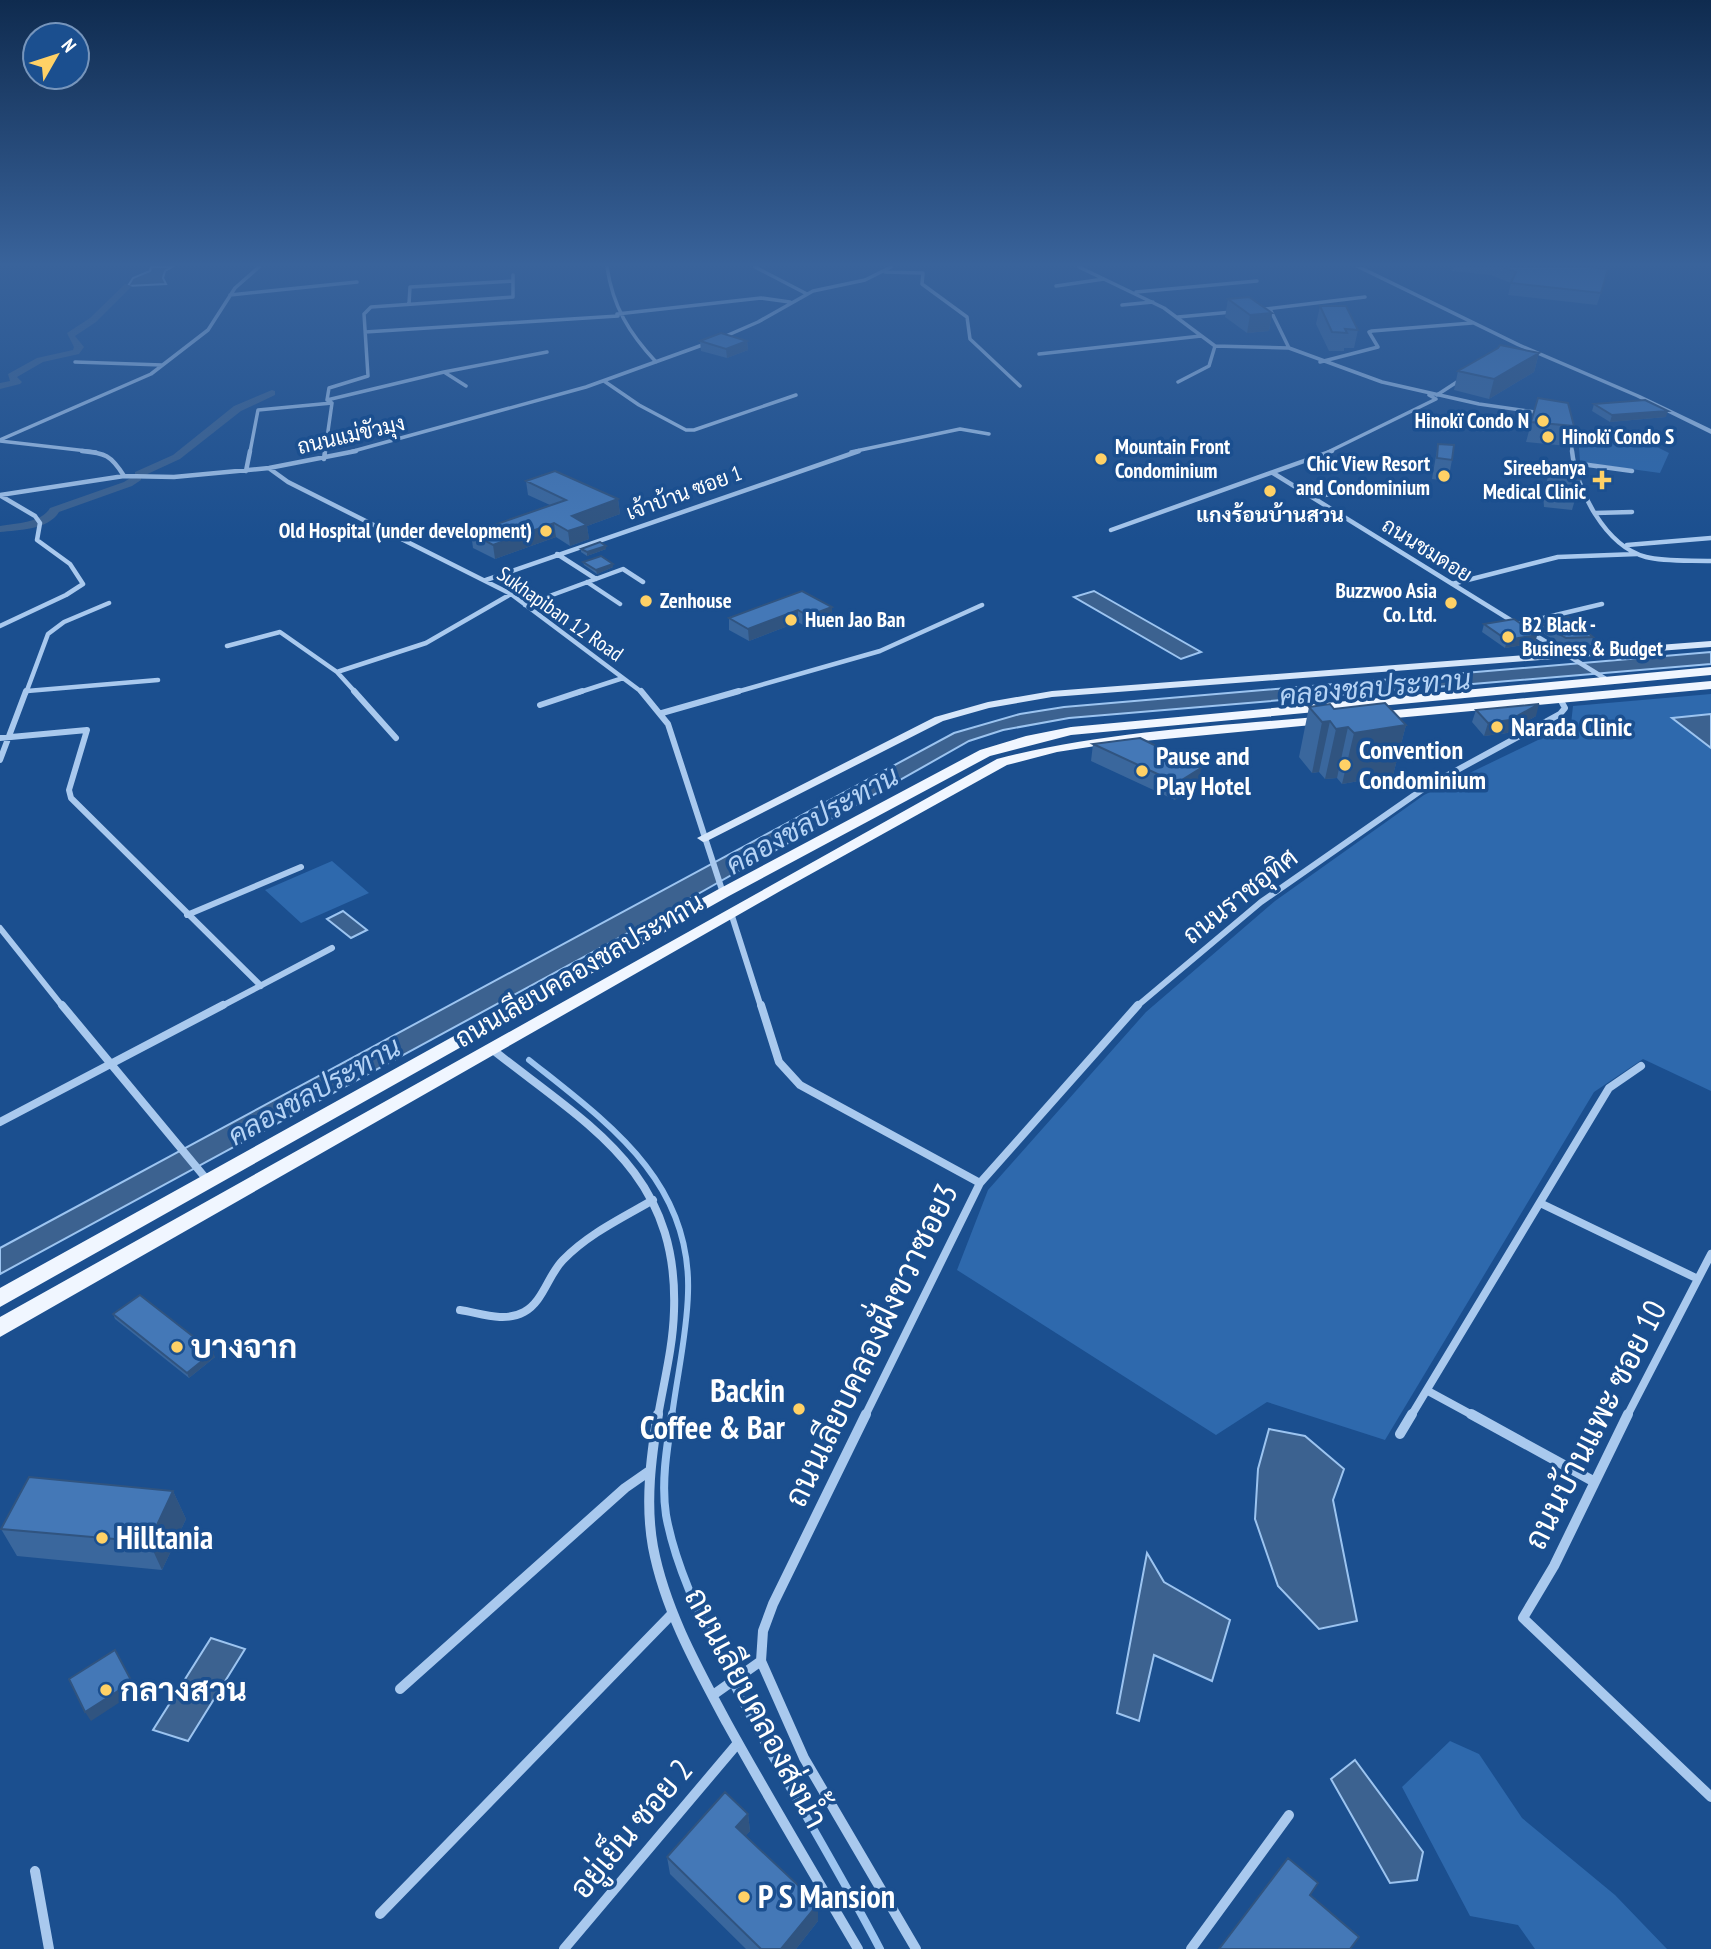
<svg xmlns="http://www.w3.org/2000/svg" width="1711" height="1949" font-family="'PT Sans Narrow',Sarabun,sans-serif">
  <rect width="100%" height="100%" fill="#1b4f8f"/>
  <path fill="#2e69ad" d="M1578 434 1647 442 1669 453 1660 473 1580 462Z
    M1711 694V714L1673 719 1711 748V1091L1643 1059 1594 1092 1385 1440 1267 1402 1216 1435 957 1270 988 1190 1146 1012 1275 901 1424 795 1571 724 1573 706Z
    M332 861 369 893 301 923 265 890Z
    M1450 1741 1479 1754 1522 1818 1615 1895 1667 1949H1535L1518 1925 1470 1916 1402 1787Z"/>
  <path fill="#3c6290" stroke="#9cc4f0" stroke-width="2" d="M151 267H172L165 271 163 278 166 284 128 286 133 278 150 271Z
    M1094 591 1201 652 1181 659 1074 597Z
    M1711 652V664L1069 718 1003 730 969 741 659 916 0 1274V1248L954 733 1020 714 1064 707Z
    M1711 714V748L1672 718Z
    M343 911 367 930 351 938 327 919Z
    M1269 1429 1305 1436 1344 1469 1333 1500 1357 1621 1319 1629 1278 1586 1255 1519 1258 1469Z
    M1147 1553 1164 1582 1230 1620 1212 1681 1154 1655 1139 1721 1117 1713Z
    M211 1638 245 1649 188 1741 153 1730Z
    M1355 1760 1423 1852 1417 1880 1390 1883 1331 1779Z"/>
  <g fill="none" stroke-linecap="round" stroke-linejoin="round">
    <path stroke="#9cc4f0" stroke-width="6" d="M529 1060C608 1123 692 1181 688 1293 687 1334 677 1376 672 1416"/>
    <path stroke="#9cc4f0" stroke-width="8" d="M672 1414C667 1447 661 1482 666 1515 675 1565 699 1614 721 1659 769 1758 829 1851 880 1949"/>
    <path fill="#3c6290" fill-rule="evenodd" d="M125 284 132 286 96 322 75 336 84 347 79 354 43 362 17 377 22 382 20 384 0 389V383L10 381 8 374 37 358 73 350 74 347 67 333 90 318Z
      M272 390 275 391V395L241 411 180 459 141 477V480L132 486 59 512C48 530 19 530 0 532V526C17 523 41 523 50 508L124 482 135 475V472L173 455 234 406Z"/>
    <path stroke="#a9c9ee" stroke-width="3.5" d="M607 267C613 307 629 333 656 362
      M755 267 807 294
      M1079 267 1164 308 1215 346 1289 348 1382 382 1479 404 1542 413
      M885 272 923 273 922 284 967 317 970 339 1020 386
      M1056 286 1104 279
      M1136 292 1257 281
      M230 295 357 282
      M409 304 410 287 513 281
      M1122 305 1153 302
      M1270 309 1289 348
      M1258 310 1365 297
      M617 314 761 298 790 302
      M1178 317 1232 312
      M365 332 618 316
      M719 339 758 322 813 291 865 280 891 267
      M1039 354 1201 336
      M75 362 162 365
      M1320 362 1378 347 1369 332 1372 331 1472 323
      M444 372 466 386
      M604 381 639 405 686 430H694L796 395
      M1178 382 1209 366 1215 346
      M1437 395 1463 378
      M327 400 444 372 547 352
      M1571 425 1572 452
      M0 440 151 374 208 330 235 288 259 267
      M0 441 96 452
      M250 452 258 410 332 403
      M325 452 332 403 327 400 329 388 368 376 364 314 371 307 513 297V275
      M350 452 586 387 708 343
      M851 452 960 429 989 434
      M1328 452 1436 399 1429 395"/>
    <path stroke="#a9c9ee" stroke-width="4.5" d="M82 451C105 453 111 455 124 476
      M1572 451C1576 489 1605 546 1646 557 1665 562 1691 560 1711 561
      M324 459 325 451
      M1574 463 1632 471
      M270 469 288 482 511 594 643 693
      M246 471 250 451
      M1273 473 1517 624
      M0 495 124 476 174 477 269 468 356 451
      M1314 497 1393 482
      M1595 513 1632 512
      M1111 530 1332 451
      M1627 545 1711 538
      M557 554 596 579
      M486 580 859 451
      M587 582 620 604
      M1452 584 1558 557 1637 554
      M525 605 623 569 643 582
      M1518 624 1602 604
      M0 626 66 595 83 584 70 564 37 540 40 523 35 516 1 496
      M1530 632 1609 681
      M227 646 280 632 337 672 426 643 511 594
      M337 672 356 693
      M27 691 158 680
      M26 693 48 634 64 622 109 603
      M577 693 623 678
      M733 693 880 651 982 605"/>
    <path stroke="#a9c9ee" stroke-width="6" d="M354 691 396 738
      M641 691 668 724 723 893
      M540 705 582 691
      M662 713 739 691
      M0 738 87 730 69 790 71 798 261 986
      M0 760 26 691
      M731 913 761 1007
      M187 915 301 867
      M0 928 63 1007
      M220 1007 332 948
      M1136 1007 1261 902 1426 787 1560 714 1565 708 1560 699"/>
    <path stroke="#a9c9ee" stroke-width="8" d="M62 1005 208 1181
      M761 1005 779 1062 800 1085 980 1183
      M493 1050C589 1126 679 1172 674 1311 673 1347 664 1381 658 1416
      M0 1122 223 1005
      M1540 1203 1698 1279
      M460 1310C480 1313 504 1323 524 1312 543 1302 548 1275 563 1260 588 1234 622 1218 653 1200
      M1428 1391 1474 1416
      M865 1416 980 1183 1138 1005
      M1411 1416 1609 1088 1641 1066
      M1627 1416 1711 1254"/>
    <path stroke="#a9c9ee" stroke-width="10" d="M658 1414C651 1458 645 1503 653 1547 665 1610 697 1667 727 1723 769 1799 814 1874 858 1949
      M866 1414 773 1604 763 1631 761 1661 804 1758 916 1949
      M1471 1414 1593 1481
      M1628 1414 1554 1566 1523 1618 1711 1797
      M1400 1434 1412 1414
      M400 1689 625 1488 648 1472
      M713 1695 761 1661
      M35 1871 49 1949
      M380 1914 671 1615
      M564 1949 738 1743
      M1191 1949 1289 1815"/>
    <path fill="#a9c9ee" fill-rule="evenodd" d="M1355 267H1363L1521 344 1640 395 1711 429V434L1636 397 1517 346Z"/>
    <path fill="#d6e6fa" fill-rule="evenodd" d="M1711 641V647L1052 697 989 708 943 721 707 841 703 842 697 838 935 717 988 702 1052 691Z"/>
    <path fill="#f0f6ff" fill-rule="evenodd" d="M1711 667V675L1071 735 990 756 729 896 0 1307V1288L717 890 980 750 1026 736 1071 727Z
      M1711 681V689L1374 720 1367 716 1374 712Z
      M1328 716 1333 717V723L1102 745 1057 752 1007 765 782 890 0 1337V1317L997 759C1105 731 1217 726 1328 716Z"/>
  </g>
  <path fill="#3a679d" d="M1453 267H1587L1608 269 1597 305 1508 295 1511 283 1491 275 1452 271Z
    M1228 299 1272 313 1269 331 1247 333 1225 317Z
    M1320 306 1358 330 1354 348H1344V351H1329L1316 324Z
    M700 341H747L748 350 727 358 701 351Z
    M1539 353 1534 372 1489 399 1454 390 1458 371Z
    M1538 398 1574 426 1568 446 1526 442Z
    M1594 404 1666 417 1610 422 1592 411Z
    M1438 444 1452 460 1448 481 1432 479Z
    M1552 463 1581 479 1572 510 1544 507 1543 494Z
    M526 481 618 499 620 514 587 526 589 539 570 546 556 537 495 559 473 548 471 533 550 505 528 495Z
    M606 546V549L587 556 581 552V549Z
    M583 562 613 567 597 574 584 565Z
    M832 607V618L808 628 798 622 749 641 729 630V618Z
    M1540 623 1593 637 1591 645 1564 646 1538 630Z
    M1484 624 1537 635 1535 643 1505 648 1482 632Z
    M1309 707 1334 709 1406 725 1393 775 1342 784 1337 778 1325 779 1319 772 1312 773 1299 757Z
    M1476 710 1536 716 1507 733 1484 736 1472 722Z
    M1093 744 1199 784 1175 800 1091 761Z
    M113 1314 215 1357 189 1378 115 1319Z
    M173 1491 186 1519 162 1570 17 1556 1 1529Z
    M748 1814 750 1831 745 1836 818 1904V1921L796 1949H746L670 1874 667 1857Z"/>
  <path fill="#305480" d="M1272 313 1269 331 1247 333 1250 315Z
    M747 341 748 350 727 358 726 349Z
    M1539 353 1534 372 1489 399 1494 379Z
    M1668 411 1666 417 1610 422 1612 415Z
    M618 499 620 514 587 526 589 539 570 546 568 531 572 516Z
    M554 523 556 537 495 559 493 545Z
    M606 546V549L587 556V552Z
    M613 564V567L597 574 596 570Z
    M832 607V618L808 628V616Z
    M798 610V622L749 641 748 629Z
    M1537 635 1535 643 1505 648 1507 640Z
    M1539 704 1536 716 1507 733 1484 736 1488 723Z
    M1330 721 1319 772 1312 773 1322 722Z
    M1406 725 1393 775 1342 784 1354 733Z
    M1348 727 1337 778 1325 779 1336 729Z
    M1201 768 1199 784 1175 800 1177 783Z
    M213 1352 215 1357 189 1378 187 1373Z
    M173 1491 186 1519 162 1570 149 1542Z
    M115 1650 137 1691 91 1721 85 1712Z
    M748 1814 750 1831 738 1845 736 1827Z
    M818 1904V1921L796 1949H781Z"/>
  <path fill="#4478b7" stroke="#305480" stroke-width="2" d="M1502 267H1587L1608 269 1601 293 1511 283 1516 272Z
    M1249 297 1272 313 1250 315 1228 299Z
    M1320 306H1346L1358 330 1345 329 1347 333 1332 332Z
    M721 333 747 341 726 349 700 341Z
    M1500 345 1539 353 1494 379 1458 371 1498 348Z
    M1538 398 1568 403 1574 426 1531 422Z
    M1645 400 1668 411 1612 415 1594 404Z
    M1438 444 1454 445 1452 460 1437 458Z
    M1552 463 1580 466 1581 479 1552 476Z
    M555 471 618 499 572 516 587 525 568 531 554 523 493 545 471 533 566 500 526 481Z
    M600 542 606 546 587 552 581 549Z
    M601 556 613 564 596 570 583 562Z
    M802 591 832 607 808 616 798 610 748 629 729 618Z
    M1568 617 1593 637 1566 638 1540 623Z
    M1514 619 1537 635 1507 640 1484 624Z
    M1385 703 1406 725 1354 733 1348 727 1336 729 1330 721 1322 722 1309 707 1330 704 1334 709Z
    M1539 704 1510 720 1488 723 1476 710Z
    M1140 738 1201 768 1177 783 1093 744Z
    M140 1295 213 1352 187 1373 113 1314Z
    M29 1477 173 1491 149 1542 1 1529Z
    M115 1650 132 1682 85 1712 69 1679Z
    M725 1792 748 1814 736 1827 818 1904 781 1949H761L667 1857Z
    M1288 1858 1318 1883 1310 1895 1359 1937 1350 1949H1219Z"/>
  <linearGradient id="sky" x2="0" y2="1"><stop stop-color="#0f2b4f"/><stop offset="0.49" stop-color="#39639b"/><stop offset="1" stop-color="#39639b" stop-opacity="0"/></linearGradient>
  <rect width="1711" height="540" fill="url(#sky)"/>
  <g fill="#ffd166" stroke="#1b4f8f" stroke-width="2.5">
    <circle cx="1543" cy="421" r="7"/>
    <circle cx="1548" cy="437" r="7"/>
    <circle cx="1101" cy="459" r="7"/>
    <circle cx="1444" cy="476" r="7"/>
    <path d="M1598.5 469.5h7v7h7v7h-7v7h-7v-7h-7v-7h7z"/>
    <circle cx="1270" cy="491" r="7"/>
    <circle cx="546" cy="531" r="7"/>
    <circle cx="646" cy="601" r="7"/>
    <circle cx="1451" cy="603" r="7"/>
    <circle cx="791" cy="620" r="7"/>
    <circle cx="1508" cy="637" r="7"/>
    <circle cx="1497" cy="727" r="7"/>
    <circle cx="1345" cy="765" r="7"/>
    <circle cx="1142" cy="771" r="7"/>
    <circle cx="177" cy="1347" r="7"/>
    <circle cx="799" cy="1409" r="7"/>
    <circle cx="102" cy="1538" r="7"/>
    <circle cx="106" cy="1690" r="7"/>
    <circle cx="744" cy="1897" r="7"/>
  </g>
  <g text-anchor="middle" stroke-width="7" stroke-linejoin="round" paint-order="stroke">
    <g font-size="21" font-weight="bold" fill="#fff" stroke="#1b4f8f" text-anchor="end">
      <text x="1529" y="428">Hinokï Condo N</text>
      <text x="1562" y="444" text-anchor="start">Hinokï Condo S</text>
      <text x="1115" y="454" text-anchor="start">Mountain Front<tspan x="1115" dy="24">Condominium</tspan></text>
      <text x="1430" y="471">Chic View Resort<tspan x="1430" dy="24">and Condominium</tspan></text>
      <text x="1586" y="475">Sireebanya<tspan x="1586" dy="24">Medical Clinic</tspan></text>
      <text x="1270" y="522" text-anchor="middle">แกงร้อนบ้านสวน</text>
      <text x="532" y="538">Old Hospital (under development)</text>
      <text x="1437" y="598">Buzzwoo Asia<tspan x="1437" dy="24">Co. Ltd.</tspan></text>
      <text x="660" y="608" text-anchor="start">Zenhouse</text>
      <text x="805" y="627" text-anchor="start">Huen Jao Ban</text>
      <text x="1522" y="632" text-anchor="start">B2 Black -<tspan x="1522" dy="24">Business &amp; Budget</tspan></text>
    </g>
    <g font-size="21" fill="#fff" stroke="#1b4f8f">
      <text transform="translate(351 435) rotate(-13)" y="7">ถนนแม่ขัวมุง</text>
      <text transform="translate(684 493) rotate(-20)" y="7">เจ้าบ้าน ซอย 1</text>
      <text transform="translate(1427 550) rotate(32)" y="7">ถนนชมดอย</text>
      <text transform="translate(560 614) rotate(35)" y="7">Sukhapiban 12 Road</text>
    </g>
    <g font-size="26" font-weight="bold" fill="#fff" stroke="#1b4f8f" text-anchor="start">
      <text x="1511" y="736">Narada Clinic</text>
      <text x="1359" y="759">Convention<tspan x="1359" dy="30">Condominium</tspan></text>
      <text x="1156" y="765">Pause and<tspan x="1156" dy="30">Play Hotel</tspan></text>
    </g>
    <g font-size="26" fill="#fff" stroke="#1b4f8f">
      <text transform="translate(1240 896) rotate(-38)" y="9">ถนนราชอุทิศ</text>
      <text transform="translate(579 970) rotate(-30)" y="9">ถนนเลียบคลองชลประทาน</text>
    </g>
    <g font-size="28" font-style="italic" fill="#b5d3f5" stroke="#1b4f8f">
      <text transform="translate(1375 687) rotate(-5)" y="10">คลองชลประทาน</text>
      <text transform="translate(812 820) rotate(-29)" y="10">คลองชลประทาน</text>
      <text transform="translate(314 1091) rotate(-29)" y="10">คลองชลประทาน</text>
    </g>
    <g font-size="32" fill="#fff" stroke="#1b4f8f">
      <text transform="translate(871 1345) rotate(-64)" y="11">ถนนเลียบคลองฝั่งขวาซอย3</text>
      <text transform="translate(1595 1425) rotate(-63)" y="11">ถนนบ้านแพะ ซอย 10</text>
      <text transform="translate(756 1708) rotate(62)" y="11">ถนนเลียบคลองส่งน้ำ</text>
      <text transform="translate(631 1829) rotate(-50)" y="11">อยู่เย็น ซอย 2</text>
    </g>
    <g font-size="32" font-weight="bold" fill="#fff" stroke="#1b4f8f" text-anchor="start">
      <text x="191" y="1358">บางจาก</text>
      <text x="785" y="1402" text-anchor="end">Backin<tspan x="785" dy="37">Coffee &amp; Bar</tspan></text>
      <text x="116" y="1549">Hilltania</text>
      <text x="120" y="1701">กลางสวน</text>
      <text x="758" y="1908">P S Mansion</text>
    </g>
  </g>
  <g transform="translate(56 56) rotate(51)"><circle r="33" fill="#1b4f8f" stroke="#7695bc" stroke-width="2"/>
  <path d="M0-5L12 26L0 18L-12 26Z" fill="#ffd166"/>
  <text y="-10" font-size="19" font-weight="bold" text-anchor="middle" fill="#ffffff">N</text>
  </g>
</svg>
